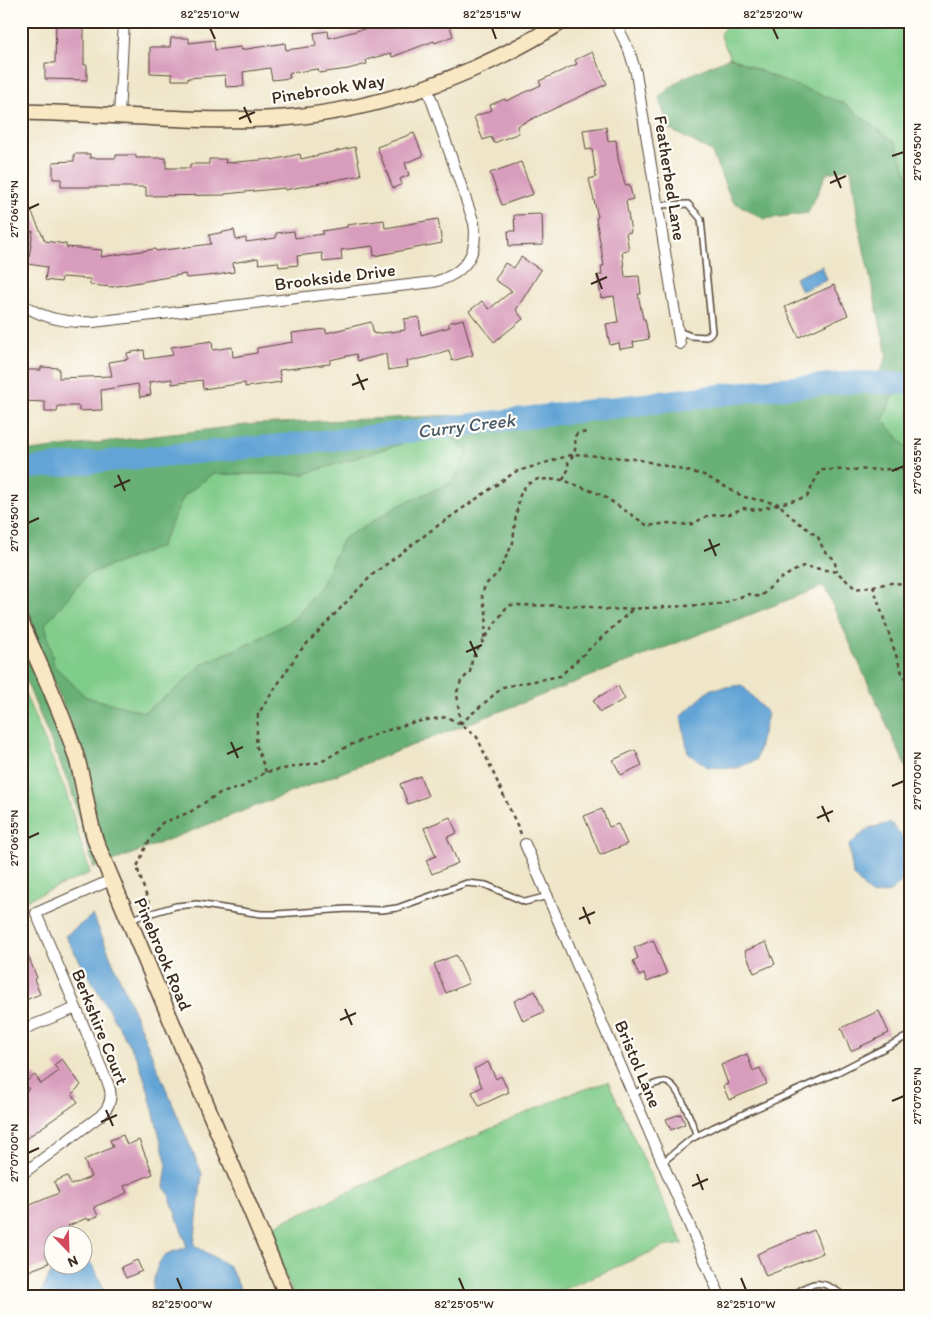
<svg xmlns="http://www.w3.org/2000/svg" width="931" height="1317" font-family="Itim,sans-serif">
  <rect width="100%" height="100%" fill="#fdfcf7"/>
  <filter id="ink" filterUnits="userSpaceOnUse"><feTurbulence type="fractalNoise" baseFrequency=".02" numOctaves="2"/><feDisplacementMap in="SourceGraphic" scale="10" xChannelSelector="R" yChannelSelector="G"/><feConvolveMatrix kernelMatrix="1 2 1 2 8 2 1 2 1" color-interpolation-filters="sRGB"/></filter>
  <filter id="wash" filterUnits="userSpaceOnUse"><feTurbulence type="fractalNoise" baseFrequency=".0096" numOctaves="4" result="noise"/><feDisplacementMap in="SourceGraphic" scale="20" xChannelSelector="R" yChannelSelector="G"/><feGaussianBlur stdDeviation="1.12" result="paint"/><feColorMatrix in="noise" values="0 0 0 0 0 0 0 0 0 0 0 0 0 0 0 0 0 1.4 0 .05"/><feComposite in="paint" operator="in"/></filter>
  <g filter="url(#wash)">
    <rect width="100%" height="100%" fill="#efe6c9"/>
    <path fill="#80cc8a" stroke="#5e7b54" d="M730 21H910V182L896 143 771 76 730 57 720 34Z
      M910 382V452L883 420 896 387Z
      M445 431 468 453 453 482 398 506 343 539 321 585 294 619 253 642 202 664 176 689 144 712 86 697 54 666 45 624 88 574 160 547 184 496 212 474H305L387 448Z
      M21 684 66 792 90 873 21 902Z
      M608 1082 683 1244 663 1247 548 1296H294L266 1229 564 1096Z"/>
    <path fill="#68b076" stroke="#526d4a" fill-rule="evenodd" d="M730 57 771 76 843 103 896 143 910 182V382L896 387 883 420 910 452V776L824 586 111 862 102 840 78 740 21 605V452L255 424 530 412 880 372 887 355 859 227 851 168 827 173 808 213 764 219 732 201 711 151 669 129 659 97 683 78ZM445 431 468 453 453 482 398 506 343 539 321 585 294 619 253 642 202 664 176 689 144 712 86 697 54 666 45 624 88 574 160 547 184 496 212 474H305L387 448Z
      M21 639 66 745 73 767 84 827 99 866 94 868 71 790 21 669Z"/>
    <path fill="#64a4d6" stroke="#50677a" d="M822 266 827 280 801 291 795 278Z
      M742 685 768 714 756 760 737 768 708 767 688 753 681 716 711 689Z
      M891 823 910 847V874L890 892 871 895 853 875 849 845 869 828Z
      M93 915 202 1174 194 1245 229 1266 244 1296H153C152 1284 156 1260 167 1254 173 1251 181 1250 187 1247L169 1194 164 1187 167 1165 147 1086 137 1058 65 936Z
      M83 1256C96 1265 100 1281 106 1296H39L51 1273 60 1265 82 1264Z"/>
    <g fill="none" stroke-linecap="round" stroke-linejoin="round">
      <path stroke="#64a4d6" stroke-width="22" d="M21 469 355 438 771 389 856 382 910 384"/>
    </g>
    <g id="blocks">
      <path fill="#d89dbc" d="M56 21H84V65H87V80L45 79V63H55Z
        M386 21H397L398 25 407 21H448L453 36 435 43 434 41 392 57 391 53 366 60 367 64 348 69 319 73 318 69 289 73 290 78 272 80 270 68 243 72 244 86 226 87 225 75 188 78V80H172V74L150 73V47H170L171 38H189V43L214 40 215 50 241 47V50L285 43 286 50 316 46 314 33 328 31 329 38 387 23Z
        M592 52 607 84 517 126 519 133 494 143 491 137 483 140 474 117 492 110 490 105 505 99 506 101 541 85 539 81 577 64 575 60Z
        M606 127 608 141 616 140 618 158 625 185 629 184 633 199 626 201 631 232 626 233 629 250 622 251 625 277 639 276 641 294H638L643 319H645L649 339 633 342 634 347 620 349 619 343 610 345 606 324 618 322 614 296 601 298 598 275H602L601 266H604L596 218 598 217 589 179 596 177 592 149 586 150 583 130Z
        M414 133 423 156 405 163 409 175 400 179 402 184 393 188 377 147Z
        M355 147 361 175 285 190V188L225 194V195L146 196V187H61V179H53V162L74 161V154H90V158H116V155H136V158H166V168H190V164H209V159H226L225 163 272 159V160L300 154 301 159Z
        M521 162 533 194 502 205 490 173Z
        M21 189 45 241 66 244V247L102 250 101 257 155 249 156 251 211 244 209 235 234 230 236 240 246 238V242L276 238V233L294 231 295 238 323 234 322 231 347 227V225L384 220 385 228 438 219 442 243 374 256 373 246 341 250 342 260 323 262 322 253 297 256 298 265 279 267 278 262 259 264 258 258 233 263 234 272 217 275 186 278 185 274 112 287 90 285V279L62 277 61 282 45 280 47 267 28 264 33 231 21 236Z
        M542 214 543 245 509 246 508 231H515L514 215Z
        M521 257 541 270 516 310 523 319 494 342 469 311 482 301 489 309 512 291 495 280 505 263 514 268Z
        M834 285 848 315 799 337 785 307Z
        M419 317 421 335 450 327 448 323 463 319 473 355 452 361 449 350 424 358 407 361 408 367 388 370 386 354 358 361 356 354 330 360V364L279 370 281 382 245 387V383L203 389 202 380 172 384V379L149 382 151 395 140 397 138 384 101 390 102 410 79 411V406H58L57 412H45V402L21 401 22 370H41V367L59 368V378L112 376 109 362 128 359 127 353 144 350 145 359 173 355 171 347 212 341 213 350 232 347 233 357 257 353V348L293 342 292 333 326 329V333L371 322 374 334 405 330 404 319Z
        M618 686 625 699 600 712 593 700Z
        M635 750 642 765 621 775 613 760Z
        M420 776 428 796 408 804 400 784Z
        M602 809 609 827 618 824 627 844 600 855 584 816Z
        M450 817 457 833 447 837 458 863 432 874 426 860 436 856 424 828Z
        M22 940 37 978 34 979 40 994 21 1002Z
        M653 940 667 974 647 982 644 974 639 976 633 961 638 958 634 948Z
        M766 942 775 964 754 973 745 951Z
        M456 955 469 983 446 993 434 964Z
        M535 991 544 1012 523 1021 514 1001Z
        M879 1011 889 1033 851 1051 841 1028Z
        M747 1054 753 1071 760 1068 767 1084 729 1100 723 1086 728 1084 721 1065Z
        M62 1059 81 1085 72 1094 78 1102 21 1142V1095L29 1089 24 1083 35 1075 41 1084 59 1071 54 1065Z
        M488 1062 496 1079 501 1076 509 1092 479 1106 472 1092 482 1087 474 1069Z
        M681 1114 685 1124 671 1130 666 1119Z
        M123 1135 127 1145 139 1140 153 1174 124 1186 127 1193 94 1207 98 1216 88 1220 87 1218 68 1226 71 1234H52V1248L45 1252 49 1263 26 1272 21 1260V1209L59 1193 54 1182 67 1176 71 1185 91 1177 84 1160 113 1147 110 1140Z
        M814 1230 823 1253 766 1276 757 1254Z
        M137 1260 142 1271 126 1278 121 1267Z"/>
    </g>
  </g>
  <g filter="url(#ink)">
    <use href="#blocks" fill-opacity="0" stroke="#564638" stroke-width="1"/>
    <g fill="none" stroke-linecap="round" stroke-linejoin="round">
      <g stroke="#564638" stroke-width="8">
        <path id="lane" d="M658 205 688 204 701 219 712 332 706 337 691 336 678 331
          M131 919 176 906 197 904 261 914H277L347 909 382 910 397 908 467 883 486 885 525 902 548 896
          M633 1094C642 1090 653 1083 663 1082 678 1079 692 1124 697 1136
          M663 1162 691 1139 714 1127 836 1073 910 1035
          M793 1296C813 1279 824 1280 844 1296"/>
      </g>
      <g stroke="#564638" stroke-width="12">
        <path id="street" d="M615 21 629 50 636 73 680 344
          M119 116 124 21
          M21 303C42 319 68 323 93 322L434 282C464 274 479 255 474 223L427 87
          M525 844 720 1296
          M21 1030 76 1008
          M21 1175 100 1116C109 1108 113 1098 109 1086L36 913 111 880"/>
      </g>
      <g stroke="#564638" stroke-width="18">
        <path id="secondary" d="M21 112C108 113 196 124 283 118 383 110 479 74 563 21
          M21 622C39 665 61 708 75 753 85 782 86 813 96 842L287 1296"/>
      </g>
      <path stroke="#564638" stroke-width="2.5" stroke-dasharray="4 4" stroke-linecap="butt" d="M563 480 569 468 568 462 574 454 576 445 574 437 577 434 587 432
        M873 586 902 673 910 684
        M484 638 487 616 482 596 485 585 498 573 513 543 515 521 520 495 526 485 538 479 563 480 602 495 648 526 668 523 690 525 707 516 730 514 743 508 757 510 779 504 790 516 818 537 824 551 834 559 837 572
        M460 724 457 692 461 681 470 672 472 660 476 651 508 605 585 606 609 610 722 604 748 594 760 597 778 580 803 566 837 572 856 589 891 583 910 584
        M460 724 503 687 560 676 634 608
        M266 772 256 745 258 714 299 652 372 575 433 529 515 472 574 454 636 459 704 475 744 497 779 504 807 497 820 470 910 469
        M149 904 137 867 147 844 162 823 190 812 218 794 242 787 266 772 321 762 346 747 379 733 414 722 447 717 460 724 477 737 522 836"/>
      <use href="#lane" stroke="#fff" stroke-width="5"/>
      <use href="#street" stroke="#fff" stroke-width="10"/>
      <use href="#secondary" stroke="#fae7c3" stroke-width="15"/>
    </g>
  </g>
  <path fill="none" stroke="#3b2a1e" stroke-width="2" d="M210 28 215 39M492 28 496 39M773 28 778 39M244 107 251 123M239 119 255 112M892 156 904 152M834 171 841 188M830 183 846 176M28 209 39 204M596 273 602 289M591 284 607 277M357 374 364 390M352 385 368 379M892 471 904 466M118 475 125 491M114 487 130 480M28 523 39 518M709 539 716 556M704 551 720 544M470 641 477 657M466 652 482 645M231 742 238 758M227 754 243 747M892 786 904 781M822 806 829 822M817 818 833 811M28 838 39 833M583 907 590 924M579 919 595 912M345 1009 352 1025M340 1020 356 1013M892 1101 904 1096M106 1110 113 1126M101 1122 117 1115M28 1153 39 1148M697 1174 703 1190M692 1186 708 1179M177 1278 182 1290M459 1278 464 1290M741 1278 746 1290"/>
  <g text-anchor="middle" stroke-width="4.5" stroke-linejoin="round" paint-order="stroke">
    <g font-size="18" fill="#3b2a1e" stroke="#fdfcf7">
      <text transform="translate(328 89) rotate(-9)" y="6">Pinebrook Way</text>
      <text transform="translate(670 178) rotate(81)" y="6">Featherbed Lane</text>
      <text transform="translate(335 277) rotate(-7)" y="6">Brookside Drive</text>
      <text transform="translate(163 954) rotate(67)" y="6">Pinebrook Road</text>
      <text transform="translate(100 1027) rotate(68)" y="6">Berkshire Court</text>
      <text transform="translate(638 1064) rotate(67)" y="6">Bristol Lane</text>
    </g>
    <g font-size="19" font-style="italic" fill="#4b5b68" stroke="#fdfcf7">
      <text transform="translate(466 425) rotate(-7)" y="7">Curry Creek</text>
    </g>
  </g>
  <rect width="931" height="1317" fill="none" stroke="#fdfcf7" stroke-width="55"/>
  <g transform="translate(68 1250) rotate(157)"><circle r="24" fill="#fdfcf7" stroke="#afa8a0"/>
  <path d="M0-4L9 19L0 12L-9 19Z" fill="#d1495b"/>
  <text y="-8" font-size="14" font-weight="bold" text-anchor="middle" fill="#3b2a1e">N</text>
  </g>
  <rect x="28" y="28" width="876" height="1262" fill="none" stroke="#3b2a1e" stroke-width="2"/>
  <g font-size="12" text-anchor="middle" fill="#3b2a1e">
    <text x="210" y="18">82°25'10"W</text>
    <text x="492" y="18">82°25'15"W</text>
    <text x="773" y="18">82°25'20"W</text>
    <text transform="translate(917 152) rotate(-90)" y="4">27°06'50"N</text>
    <text transform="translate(14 209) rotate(-90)" y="4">27°06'45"N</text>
    <text transform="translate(917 466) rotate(-90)" y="4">27°06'55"N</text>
    <text transform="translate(14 523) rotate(-90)" y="4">27°06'50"N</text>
    <text transform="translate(917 781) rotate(-90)" y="4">27°07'00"N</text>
    <text transform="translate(14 838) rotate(-90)" y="4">27°06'55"N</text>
    <text transform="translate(917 1096) rotate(-90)" y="4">27°07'05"N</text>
    <text transform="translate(14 1153) rotate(-90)" y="4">27°07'00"N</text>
    <text x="182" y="1308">82°25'00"W</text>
    <text x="464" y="1308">82°25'05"W</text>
    <text x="746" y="1308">82°25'10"W</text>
  </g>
</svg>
